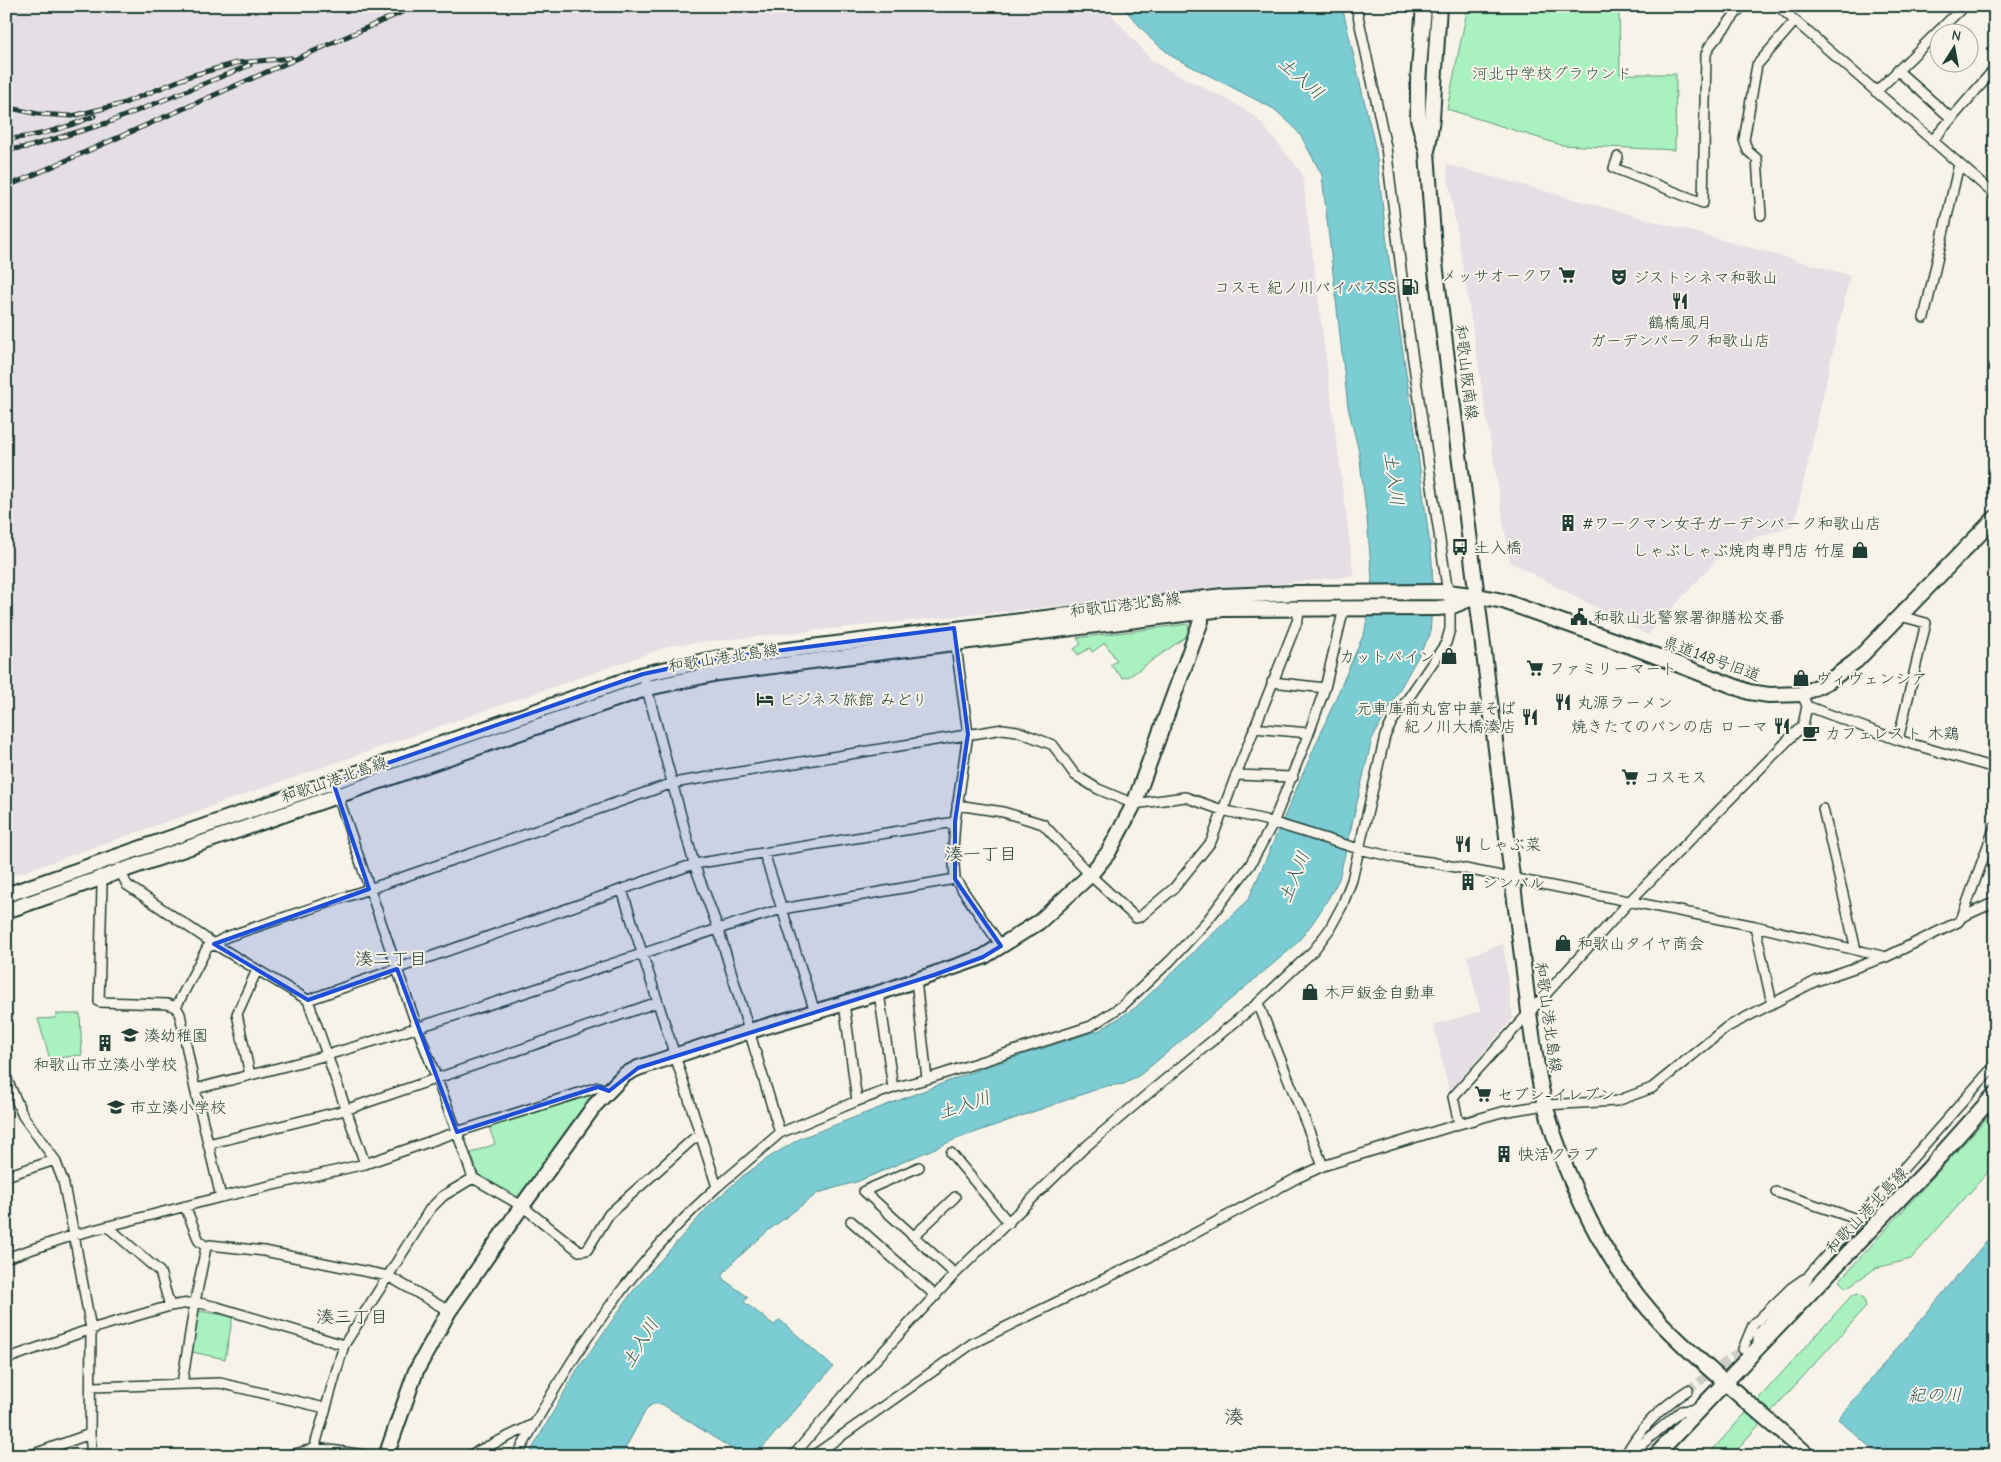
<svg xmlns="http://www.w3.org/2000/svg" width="2001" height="1462" font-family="'Comic Neue','Klee One',sans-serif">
  <rect width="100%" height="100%" fill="#f7f3e8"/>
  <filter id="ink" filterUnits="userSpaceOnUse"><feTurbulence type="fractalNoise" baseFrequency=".02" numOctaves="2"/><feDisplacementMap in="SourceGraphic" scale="10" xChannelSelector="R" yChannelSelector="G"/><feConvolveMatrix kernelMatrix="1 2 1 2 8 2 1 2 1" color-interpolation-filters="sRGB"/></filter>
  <g filter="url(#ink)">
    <path fill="#e5dee5" d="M6 6H1104L1153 62 1234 103 1257 118 1302 173 1354 576 673 645 6 878Z
      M1446 164 1850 275 1794 525 1728 547 1648 635 1510 562Z
      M1503 944 1513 1018 1449 1092 1434 1025 1480 1011 1467 956Z"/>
    <path fill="#a9f1be" stroke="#649779" d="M1468 6H1619L1620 74H1676L1675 150 1561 145 1447 109Z
      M1188 624 1189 631 1187 636 1130 676 1123 678 1110 665 1117 661 1105 643 1092 652 1090 648 1078 655 1074 649 1081 644 1077 638Z
      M56 1014H80L82 1055 50 1059 38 1019 55 1018Z
      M587 1094 591 1098 516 1201 478 1174 471 1153 495 1144 489 1127Z
      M1995 1109V1164L1911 1259 1876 1268 1846 1288 1839 1281Z
      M1858 1294 1864 1298 1866 1307 1731 1456H1707L1852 1295Z
      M198 1311 233 1316 225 1359 192 1352Z"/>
    <path fill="#7bccd3" stroke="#569393" d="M1122 6H1342L1376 151 1389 260 1415 432 1432 561 1433 591 1430 635 1372 739 1339 879C1326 904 1311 928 1292 948L1140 1075 1124 1084 1106 1086 954 1140 859 1181 818 1193 769 1230 734 1261 723 1274V1279L748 1297 744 1302 774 1325 780 1320 833 1367 755 1456H743L662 1404H653L647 1408 621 1456H528L577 1370 633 1291 710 1205 743 1176 771 1156 801 1138 985 1067 1100 1030 1135 1008 1243 905 1249 898 1365 631 1372 579 1367 519 1359 452 1348 407 1322 175 1301 136 1293 126 1274 109 1173 57 1151 39Z
      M1995 1231V1456H1880L1838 1419Z"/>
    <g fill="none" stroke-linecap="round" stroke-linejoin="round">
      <path stroke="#cccfc4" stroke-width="9" stroke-dasharray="9 4.5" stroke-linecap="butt" d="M1688 1390 1743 1349"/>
      <g stroke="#1f3d34" stroke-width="12">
        <path id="street" d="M1778 6 1995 195
          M1897 70 1952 119
          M1876 92 1964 6
          M1932 141 1991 73 1995 77
          M1618 157 1614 168 1703 203 1706 54 1709 47 1742 6
          M1761 215 1757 159 1748 151 1744 140 1757 65 1795 21
          M1924 318 1959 164
          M955 639 968 734 955 822 953 849 955 879 1001 946
          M643 674 694 864 718 928 780 1133
          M1272 682 1325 688
          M1807 706 1898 740 1995 768
          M1254 728 1309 733
          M1898 740 1926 623 1900 616
          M1236 775 1293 777
          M333 782 417 1027 457 1132 473 1178 522 1206 579 1251 587 1250 609 1214 693 1139 700 1136
          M957 805 1003 812 1043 824 1090 875 1136 918 1140 917 1174 888 1211 842 1236 775 1298 619 1299 608
          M1823 809 1856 950
          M119 868 127 885 214 944 308 1000 365 1164
          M100 875 102 886 99 1002 167 1004 176 1007
          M622 890 717 1187 780 1133 857 1101 893 1088 927 1079 1091 1026 1122 1006 1170 961 1207 921 1250 865 1273 823 1309 733 1325 688 1344 608
          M1962 917 1995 826
          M1755 926 1772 1004
          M916 980 927 1079
          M879 993 893 1088
          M308 1000 694 864 955 822
          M844 1003 857 1101
          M1258 1003 1323 1166
          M815 1012 782 909 955 879
          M250 1075 237 1014 257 970
          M6 1077 23 1116 55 1160 63 1181 74 1235 91 1329 90 1434 92 1456
          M195 1089C239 1078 283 1067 327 1055 480 1011 630 955 782 909L764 853
          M1459 1124 1453 1097 1630 901 1803 725 1807 706 1802 694
          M208 1144 345 1110 658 1002
          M951 1153 1009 1223
          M919 1167 864 1191 955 1274
          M6 1176 55 1160
          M1776 1192 1860 1220
          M221 1197 195 1089 180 1014 176 1007 207 948 226 937 369 889 673 783 1003 729 1017 731 1053 745 1075 775 1098 789 1134 804 1185 797 1222 810 1265 820 1359 849 1398 858 1430 862 1755 926 1886 957
          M185 1206 199 1241 206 1247
          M851 1221 936 1296
          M108 1227 160 1272 170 1306 195 1302 217 1307 344 1345
          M914 1236 955 1197
          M6 1258 74 1235 221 1197 365 1164 457 1132 598 1087 609 1091
          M449 1311 388 1276 430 1209 443 1196 473 1178
          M1758 1348V1334L1800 1289 1810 1274 1995 1065
          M1743 1349 1753 1325 1791 1288 1804 1279
          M6 1359 91 1329 170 1306
          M182 1384 195 1302 206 1247 210 1245 264 1251 388 1276 344 1345 316 1442V1448L372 1456
          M91 1387 220 1383 325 1408
          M28 1456 90 1434
          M288 1456 316 1448
          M468 1456 534 1424
          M517 1456C571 1355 631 1264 717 1187
          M793 1456 857 1380 955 1274 1083 1149 1150 1092 1258 1003 1314 950 1329 930 1342 906 1352 880 1385 736 1392 722 1446 643 1450 629V607L1408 326 1386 147 1356 6
          M813 1456 973 1343 1166 1249 1297 1178 1323 1166 1459 1124 1502 1112 1545 1105 1617 1101 1652 1088 1727 1027 1816 981 1886 957 1958 922 1962 917 1995 902
          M1625 1456C1639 1429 1663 1406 1688 1390
          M1628 1456 1681 1411 1699 1409"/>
      </g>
      <g stroke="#1f3d34" stroke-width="18">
        <path id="secondary" d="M1424 6 1418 82V119L1427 152 1435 263 1529 1012C1533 1043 1537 1074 1545 1105 1567 1184 1605 1264 1662 1324 1708 1371 1760 1412 1809 1456
          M1428 147 1432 118 1439 6
          M6 895 643 674 714 659 1223 596 1297 593 1448 592 1478 596 1503 601 1638 649 1749 692 1769 695 1802 694 1829 681 1856 661 1995 518
          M6 911 648 688 718 673 1223 609 1437 608 1450 607 1475 597
          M386 1456 416 1371 449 1311 522 1206 595 1105 624 1075 638 1068 750 1031 879 993 983 957 1039 922 1090 875 1108 853 1134 804 1201 621V602
          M1655 1456 1929 1168 1995 1094"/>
      </g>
      <use href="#street" stroke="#f7f3e8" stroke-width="9"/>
      <use href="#secondary" stroke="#f7f3e8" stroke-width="14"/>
      <g stroke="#1f3d34" stroke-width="5">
        <path id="rail" d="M6 107 38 114 72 116 122 104 190 76 236 63 291 58
          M6 139C37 137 66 128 94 116
          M6 150 28 147 107 123 250 65
          M6 187 416 6"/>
      </g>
      <use href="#rail" stroke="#f7f3e8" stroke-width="3" stroke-dasharray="9" stroke-linecap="butt"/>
    </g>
  </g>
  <path fill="#1d4ed8" fill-opacity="0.2" stroke="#1d4ed8" stroke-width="4" stroke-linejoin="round" d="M954 628 968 734 955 822V879L1001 946 983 957 934 975 638 1068 609 1091 598 1087 457 1132 397 969 308 1000 214 944 369 889 333 782 643 674 714 659Z"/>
  <defs>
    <g id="supermarket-bare" transform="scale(1.35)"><path d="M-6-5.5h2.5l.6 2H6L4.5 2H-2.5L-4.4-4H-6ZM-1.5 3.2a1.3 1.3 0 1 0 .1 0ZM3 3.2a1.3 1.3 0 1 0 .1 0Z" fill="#1f3d34" stroke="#f7f3e8" stroke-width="2.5" paint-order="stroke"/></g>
    <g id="theatre-bare" transform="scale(1.35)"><path d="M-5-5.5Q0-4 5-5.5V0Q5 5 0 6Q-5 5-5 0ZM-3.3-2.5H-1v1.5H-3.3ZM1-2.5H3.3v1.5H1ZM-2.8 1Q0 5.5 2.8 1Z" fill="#1f3d34" stroke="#f7f3e8" stroke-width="2.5" paint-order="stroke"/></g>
    <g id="fuel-bare" transform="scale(1.35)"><path d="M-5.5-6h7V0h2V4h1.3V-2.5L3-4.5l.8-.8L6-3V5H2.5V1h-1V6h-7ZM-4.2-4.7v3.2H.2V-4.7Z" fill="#1f3d34" stroke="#f7f3e8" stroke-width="2.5" paint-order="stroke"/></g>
    <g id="restaurant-bare" transform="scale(1.35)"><path d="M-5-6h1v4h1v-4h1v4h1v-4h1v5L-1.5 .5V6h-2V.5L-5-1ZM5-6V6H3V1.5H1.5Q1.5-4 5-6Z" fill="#1f3d34" stroke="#f7f3e8" stroke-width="2.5" paint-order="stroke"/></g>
    <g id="building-bare" transform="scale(1.35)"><path d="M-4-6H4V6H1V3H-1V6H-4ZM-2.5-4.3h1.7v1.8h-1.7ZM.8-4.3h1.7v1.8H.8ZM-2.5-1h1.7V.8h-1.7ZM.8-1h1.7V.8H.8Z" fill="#1f3d34" stroke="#f7f3e8" stroke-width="2.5" paint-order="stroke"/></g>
    <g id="bus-bare" transform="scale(1.35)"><path d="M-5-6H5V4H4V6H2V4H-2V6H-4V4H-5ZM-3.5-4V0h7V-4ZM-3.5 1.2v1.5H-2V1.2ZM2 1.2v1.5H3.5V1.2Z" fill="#1f3d34" stroke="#f7f3e8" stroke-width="2.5" paint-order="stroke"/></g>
    <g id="shop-bare" transform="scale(1.35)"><path d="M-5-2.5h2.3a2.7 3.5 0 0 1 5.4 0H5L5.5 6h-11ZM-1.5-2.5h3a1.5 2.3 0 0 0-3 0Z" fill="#1f3d34" stroke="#f7f3e8" stroke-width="2.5" paint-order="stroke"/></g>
    <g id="civic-bare" transform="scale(1.35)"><path d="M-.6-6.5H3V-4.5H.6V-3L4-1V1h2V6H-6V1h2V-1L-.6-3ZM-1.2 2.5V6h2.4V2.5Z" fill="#1f3d34" stroke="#f7f3e8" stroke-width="2.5" paint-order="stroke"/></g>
    <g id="hotel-bare" transform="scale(1.35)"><path d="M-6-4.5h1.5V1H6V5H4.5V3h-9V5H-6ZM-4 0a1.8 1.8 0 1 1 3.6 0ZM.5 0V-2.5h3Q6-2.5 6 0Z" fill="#1f3d34" stroke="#f7f3e8" stroke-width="2.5" paint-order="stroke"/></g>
    <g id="cafe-bare" transform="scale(1.35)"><path d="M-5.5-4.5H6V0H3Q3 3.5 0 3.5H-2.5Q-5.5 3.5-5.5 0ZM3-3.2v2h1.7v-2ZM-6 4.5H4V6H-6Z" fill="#1f3d34" stroke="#f7f3e8" stroke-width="2.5" paint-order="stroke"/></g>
    <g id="school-bare" transform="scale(1.35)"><path d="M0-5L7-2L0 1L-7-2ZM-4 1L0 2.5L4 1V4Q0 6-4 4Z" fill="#1f3d34" stroke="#f7f3e8" stroke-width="2.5" paint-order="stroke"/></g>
  </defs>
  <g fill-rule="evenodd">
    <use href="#supermarket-bare" x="1567" y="275"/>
    <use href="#theatre-bare" x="1619" y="277"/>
    <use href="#fuel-bare" x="1410" y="287"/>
    <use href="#restaurant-bare" x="1680" y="301"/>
    <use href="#building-bare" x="1568" y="523"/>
    <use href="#bus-bare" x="1460" y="547"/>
    <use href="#shop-bare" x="1860" y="550"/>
    <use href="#civic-bare" x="1579" y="617"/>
    <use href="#shop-bare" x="1449" y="656"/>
    <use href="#supermarket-bare" x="1535" y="668"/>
    <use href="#shop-bare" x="1801" y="678"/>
    <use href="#hotel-bare" x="765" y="699"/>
    <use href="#restaurant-bare" x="1563" y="702"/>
    <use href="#restaurant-bare" x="1530" y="717"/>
    <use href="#restaurant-bare" x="1782" y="726"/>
    <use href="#cafe-bare" x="1811" y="733"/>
    <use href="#supermarket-bare" x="1630" y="777"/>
    <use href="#restaurant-bare" x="1463" y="844"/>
    <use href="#building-bare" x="1468" y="882"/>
    <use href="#shop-bare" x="1563" y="943"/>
    <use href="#shop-bare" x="1310" y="992"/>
    <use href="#school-bare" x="130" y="1035"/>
    <use href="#building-bare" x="105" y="1043"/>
    <use href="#supermarket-bare" x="1483" y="1094"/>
    <use href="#school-bare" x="116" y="1107"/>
    <use href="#building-bare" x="1504" y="1154"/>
  </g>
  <g text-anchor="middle" stroke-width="4" stroke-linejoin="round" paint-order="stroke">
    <g font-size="16" fill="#345849" stroke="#f7f3e8">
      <text x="1552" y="79">河北中学校グラウンド</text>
    </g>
    <g font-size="16" fill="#1f3d34" stroke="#f7f3e8" text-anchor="start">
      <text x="1553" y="281" text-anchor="end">メッサオークワ</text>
      <text x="1633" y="283">ジストシネマ和歌山</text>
      <text x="1396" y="293" text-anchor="end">コスモ 紀ノ川バイパスSS</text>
      <text x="1680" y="328" text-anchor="middle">鶴橋風月<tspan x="1680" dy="18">ガーデンパーク 和歌山店</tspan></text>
      <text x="1582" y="529">#ワークマン女子ガーデンパーク和歌山店</text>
      <text x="1474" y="553">土入橋</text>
      <text x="1846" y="556" text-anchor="end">しゃぶしゃぶ焼肉専門店 竹屋</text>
      <text x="1593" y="623">和歌山北警察署御膳松交番</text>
      <text x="1435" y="662" text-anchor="end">カットパイン</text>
      <text x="1549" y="674">ファミリーマート</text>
      <text x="1815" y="684">ヴィヴェンシア</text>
      <text x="779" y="705">ビジネス旅館 みどり</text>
      <text x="1577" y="708">丸源ラーメン</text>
      <text x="1516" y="714" text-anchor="end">元車庫前丸宮中華そば<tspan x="1516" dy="18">紀ノ川大橋湊店</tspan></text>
      <text x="1768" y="732" text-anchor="end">焼きたてのパンの店 ローマ</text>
      <text x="1825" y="739">カフェレスト 木鶏</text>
      <text x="1644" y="783">コスモス</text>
      <text x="1477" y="850">しゃぶ菜</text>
      <text x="1482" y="888">シンバル</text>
      <text x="1577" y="949">和歌山タイヤ商会</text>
      <text x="1324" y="998">木戸鈑金自動車</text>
      <text x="144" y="1041">湊幼稚園</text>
      <text x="105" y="1070" text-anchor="middle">和歌山市立湊小学校</text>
      <text x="1497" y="1100">セブン-イレブン</text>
      <text x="130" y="1113">市立湊小学校</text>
      <text x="1518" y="1160">快活クラブ</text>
    </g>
    <g font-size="16" fill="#1f3d34" stroke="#f7f3e8">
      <text transform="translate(1467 372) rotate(83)" y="6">和歌山阪南線</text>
      <text transform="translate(1125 604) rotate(-7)" y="6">和歌山港北島線</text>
      <text transform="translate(723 657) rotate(-9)" y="6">和歌山港北島線</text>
      <text transform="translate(1712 658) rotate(20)" y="6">県道148号旧道</text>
      <text transform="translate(334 779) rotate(-19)" y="6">和歌山港北島線</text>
      <text transform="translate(1549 1017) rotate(82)" y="6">和歌山港北島線</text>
      <text transform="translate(1866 1210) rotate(-47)" y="6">和歌山港北島線</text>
    </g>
    <g font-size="18" font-style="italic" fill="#315a54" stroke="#f7f3e8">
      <text transform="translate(1301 78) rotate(41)" y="6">土入川</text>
      <text transform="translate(1394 479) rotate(82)" y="6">土入川</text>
      <text transform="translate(1294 877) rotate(-68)" y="6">土入川</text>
      <text transform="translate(964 1105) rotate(-18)" y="6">土入川</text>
      <text transform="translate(640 1343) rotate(-59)" y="6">土入川</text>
      <text x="1935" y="1401">紀の川</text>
    </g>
    <g font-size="18" fill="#1f3d34" stroke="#f7f3e8">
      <text x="981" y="860">湊一丁目</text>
      <text x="391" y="965">湊二丁目</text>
      <text x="352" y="1323">湊三丁目</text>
    </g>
    <g font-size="19" fill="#1f3d34" stroke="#f7f3e8">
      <text x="1234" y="1423">湊</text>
    </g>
  </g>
  <rect width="2001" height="1462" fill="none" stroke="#f7f3e8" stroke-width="25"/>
  <rect x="12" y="12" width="1976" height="1437" fill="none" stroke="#1f3d34" stroke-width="2" filter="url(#ink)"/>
  <g transform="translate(1954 48) rotate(11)"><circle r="24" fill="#f7f3e8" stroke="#a1aaa0"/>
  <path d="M0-4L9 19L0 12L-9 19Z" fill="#1f3d34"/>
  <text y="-8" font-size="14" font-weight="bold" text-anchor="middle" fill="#1f3d34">N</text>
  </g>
</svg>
